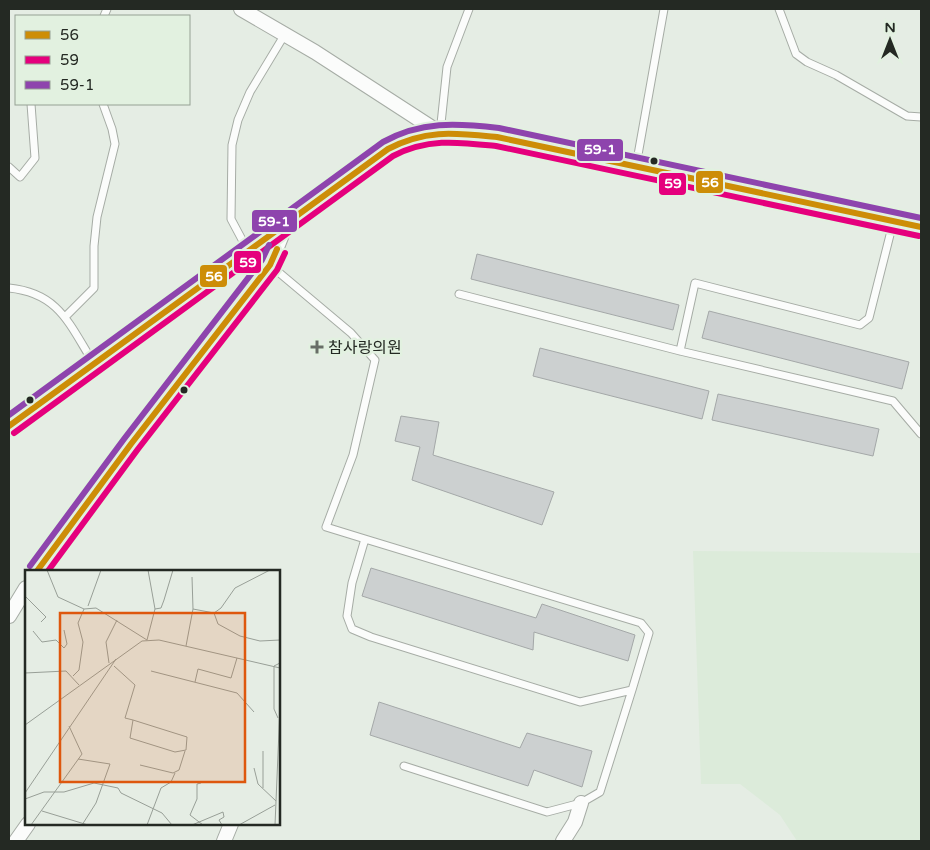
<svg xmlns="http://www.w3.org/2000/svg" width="930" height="850" font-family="'Varela Round','Noto Sans KR',sans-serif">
  <rect width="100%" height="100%" fill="#e5ede4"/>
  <path fill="#dcebda" d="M693 551 921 553V841H797L780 815 740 784H701Z"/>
  <path fill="#ccd0d0" stroke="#a4a8a8" d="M477 254 679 305 673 330 471 279Z
    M709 311 909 362 902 389 702 338Z
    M540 348 709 391 702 419 533 376Z
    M718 394 879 429 873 456 712 420Z
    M401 416 439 422 433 455 554 492 542 525 412 480 420 447 395 441Z
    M371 568 536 618 542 604 635 635 628 661 534 632 533 650 362 596Z
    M379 702 520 748 527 733 592 751 582 787 534 770 528 786 370 735Z"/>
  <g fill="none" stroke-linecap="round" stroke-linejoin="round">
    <g stroke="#a6aca5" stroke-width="9">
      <path id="service" d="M779 9 796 54 807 62 836 75 907 116 921 117
        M104 16 107 9
        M440 133 447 67 469 9
        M636 166 664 9
        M9 167 20 177 35 158 31 104
        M247 249 231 219 232 145 238 120 250 92 285 34
        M270 265 351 333 375 360 353 455 326 527 365 539 641 623 649 633 632 690 580 702 371 637 352 629 347 616 352 583 365 539
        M9 288C59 293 69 324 93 362
        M459 294 680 351 893 401 921 434
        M65 317 94 288V246L97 217 115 144 112 129 103 104
        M680 351 695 283 860 325 869 318 893 223
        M404 766 547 812 581 803 600 792 632 690"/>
    </g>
    <g stroke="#a6aca5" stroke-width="16">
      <path id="minor" d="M241 9 315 52 440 133
        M37 571 131 444 270 265 287 222
        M9 616 26 588
        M16 841 28 824
        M224 841 231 824
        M563 841 575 822 581 803"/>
    </g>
    <g stroke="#a6aca5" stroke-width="21">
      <path id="secondary" d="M9 426 388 149C396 145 404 140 412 138 441 130 468 134 497 137L921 227"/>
    </g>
    <use href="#service" stroke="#fbfcfb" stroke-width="7"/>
    <use href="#minor" stroke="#fbfcfb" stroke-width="14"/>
    <use href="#secondary" stroke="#fbfcfb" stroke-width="19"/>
    <g stroke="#e2f1e0" stroke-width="10">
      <path id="bus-1" d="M9 426 388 149C426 129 455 133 497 137L921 227
        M37 571 131 444 270 265 277 249"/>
    </g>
    <g stroke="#e2f1e0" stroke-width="10">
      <path id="bus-2" d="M14 433 393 156C428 138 458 142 496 146L919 236
        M48 571 138 449 277 270 285 253"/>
    </g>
    <g stroke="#e2f1e0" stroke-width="10">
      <path id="bus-3" d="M9 415 383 142C421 121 456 123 499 128L921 218
        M30 566 124 439 262 260 269 245"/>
    </g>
    <use href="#bus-1" stroke="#cd8d07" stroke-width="6"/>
    <use href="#bus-2" stroke="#e5007d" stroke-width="6"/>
    <use href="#bus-3" stroke="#8e44ad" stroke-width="6"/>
  </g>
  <g fill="#242923" stroke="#e2f1e0" stroke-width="2">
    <circle cx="654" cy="161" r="4.5"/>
    <circle cx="184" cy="390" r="4.5"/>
    <circle cx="30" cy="400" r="4.5"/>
  </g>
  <path fill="#686e67" stroke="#e2f1e0" stroke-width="2" d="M314.5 339.5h5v5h5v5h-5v5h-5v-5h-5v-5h5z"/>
  <g text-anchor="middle" stroke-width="5" stroke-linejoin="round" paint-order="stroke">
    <g font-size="16" fill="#242923" stroke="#e2f1e0" text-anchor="start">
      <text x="328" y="353">참사랑의원</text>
    </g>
  </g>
  <g transform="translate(25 570)">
    <rect width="255" height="255" fill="#e5ede4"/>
    <path fill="none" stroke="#989f97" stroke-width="1" d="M22 0 33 27 59 39 53 53 58 72 54 100 48 106M0 26 21 47 16 52M63 36 76 0M59 39 71 38 122 70 130 39 123 0M130 39 136 38 139 30 148 0M168 39 189 43 196 38 210 18 245 0M189 43 193 54 215 66 235 71 255 70M8 61 17 72 31 70 39 78 42 74 39 60M161 76 168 39 167 7M84 93 81 72 92 50M89 96 110 115 100 148 108 150 162 167 161 180 150 182 105 168 108 150M126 101 212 123 229 142M0 103 41 101 54 115M170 112 173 99 206 108 212 88M253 148 249 139V96L255 93M0 155 117 71 134 70 255 98M53 189 85 194 71 233 57 255M115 195 148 203 154 200 160 181M229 198 233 214 251 231M176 213 172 214V229L165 245 178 255M238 218V181M0 223 91 89M0 229 19 222H39L69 213 93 218 96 223 137 243 147 255M17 241 63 255M6 255 57 184 44 156M122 255 136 218 146 212 150 203M167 255 198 242 199 247 194 250 197 255M214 255 250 235M250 255 255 136"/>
    <path fill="#de570d" fill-opacity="0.15" stroke="#de570d" stroke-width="2.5" d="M35 43H220V212H35Z"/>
    <rect width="255" height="255" fill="none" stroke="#242923" stroke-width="2.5"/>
  </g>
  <g stroke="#e2f1e0" stroke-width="2">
    <rect x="576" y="138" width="48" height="24" rx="5" fill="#8e44ad"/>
    <rect x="695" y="170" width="29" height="24" rx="5" fill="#cd8d07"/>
    <rect x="658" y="172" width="29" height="24" rx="5" fill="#e5007d"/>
    <rect x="251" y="209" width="47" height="24" rx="5" fill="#8e44ad"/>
    <rect x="233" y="250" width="29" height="24" rx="5" fill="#e5007d"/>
    <rect x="199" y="264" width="29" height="24" rx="5" fill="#cd8d07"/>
  </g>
  <g font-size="14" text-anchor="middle" font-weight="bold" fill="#fff">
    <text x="600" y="154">59-1</text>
    <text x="710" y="187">56</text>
    <text x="673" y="188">59</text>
    <text x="274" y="226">59-1</text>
    <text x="248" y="267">59</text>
    <text x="214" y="281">56</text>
  </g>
  <rect width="930" height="850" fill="none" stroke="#242923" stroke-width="20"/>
  <rect x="15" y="15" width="175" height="90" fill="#e2f1e0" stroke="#96a194"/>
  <rect x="25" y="31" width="25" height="8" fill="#cd8d07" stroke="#96a194"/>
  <text x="60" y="40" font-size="15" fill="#242923">56</text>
  <rect x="25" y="56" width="25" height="8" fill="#e5007d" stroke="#96a194"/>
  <text x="60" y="65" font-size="15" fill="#242923">59</text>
  <rect x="25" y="81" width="25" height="8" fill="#8e44ad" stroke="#96a194"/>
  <text x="60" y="90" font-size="15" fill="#242923">59-1</text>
  <g transform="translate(890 40)" stroke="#e2f1e0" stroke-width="4" paint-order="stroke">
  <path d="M0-4L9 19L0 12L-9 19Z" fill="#242923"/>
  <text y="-8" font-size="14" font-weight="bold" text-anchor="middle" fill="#242923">N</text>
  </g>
</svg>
